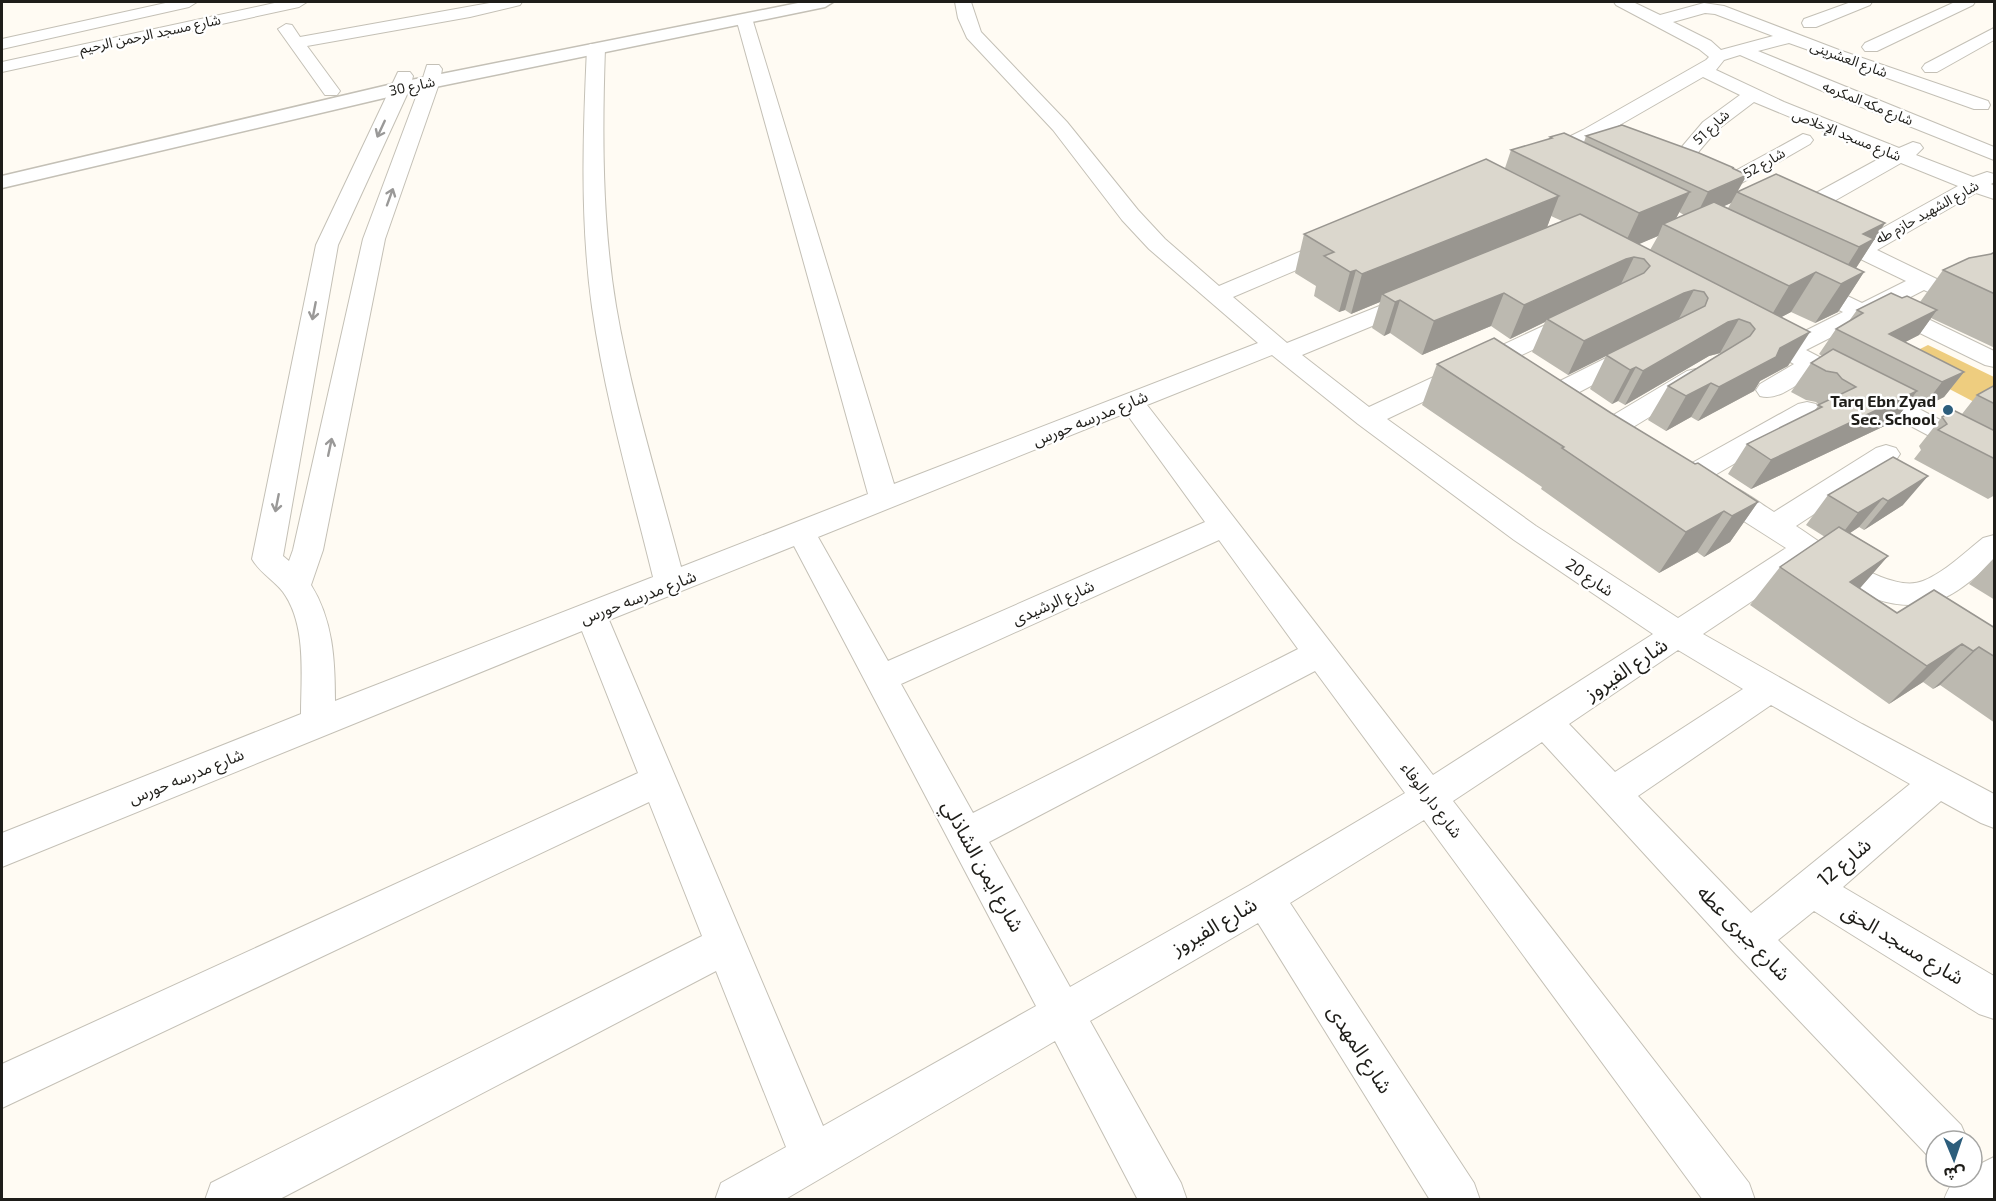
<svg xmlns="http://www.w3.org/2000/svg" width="1996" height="1201" font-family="'Exo 2','Noto Sans Arabic',sans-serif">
  <rect width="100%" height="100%" fill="#fffbf3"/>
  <path fill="#eecd7f" d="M1928 345 1994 377V394L1978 404 1896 361Z"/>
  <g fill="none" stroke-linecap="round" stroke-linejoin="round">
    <g stroke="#c4c0b6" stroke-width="2">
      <path id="minor" d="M170 2H197L189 7 2 49V39Z
        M279 2H307L299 7 2 72V62Z
        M495 2H522L520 5 470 17 307 46 340 91 337 95H325L278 29 286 24 292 25 300 37Z
        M955 2H971L981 32 1067 122 1138 210 1165 239 1219 286 1330 239 1338 237 1346 239 1349 244 1346 249 1233 297 1287 343 1407 295 1415 293 1423 295 1427 300 1423 305 1302 355 1369 407 1569 314 1578 312 1587 314 1590 319 1587 324 1387 419 1536 526 1678 618 1786 548 1706 497 1702 490 1706 483C1729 477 1754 500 1774 512L1876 448 1886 445 1896 448 1900 454 1896 460 1796 526C1824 544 1889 595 1923 581 1945 572 1964 553 1983 538L1994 535V561C1979 574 1964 588 1946 597 1896 620 1850 589 1809 563L1703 634 1862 724 1994 794V828L1981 823 1941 801 1843 887 1994 976V1019L1979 1014 1814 911 1778 940 1961 1125 1968 1141H1936V1160L1929 1157 1735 953 1542 742 1453 801 1749 1183 1755 1200H1703L1424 820 1290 903 1474 1183 1480 1200H1430L1258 923 1090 1021 1181 1183 1187 1200H1138L1055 1041 784 1200H715L721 1183 786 1147 716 971 278 1200H205L211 1183 702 936 649 802 2 1108V1064L638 773 582 631 2 867V833L301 714C301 676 307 625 283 592 274 580 260 573 252 559L316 245 398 72H410L413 76 410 88 338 245 283 556 289 561 293 550 363 239 422 81 427 65H439L442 69 440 81 385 239 323 550 311 585C333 620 335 660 335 701L653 577C631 488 605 398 592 307 580 221 583 134 587 48L590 44H602L605 48C602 134 602 221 616 306 631 394 658 480 681 567L868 494 736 18 738 15H750L752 18 894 484 1258 343 1149 249 1122 220 1053 130 967 38 958 18ZM1272 355 1358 424 1514 540 1653 634 1433 775 1147 405ZM1126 413 1205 522 888 661 818 537ZM1219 540 1298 649 973 813 901 684ZM794 546 1036 1006 823 1126 609 620ZM1678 650 1743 689 1615 772 1569 724ZM1315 671 1405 793 1250 885 1070 987 989 842ZM1771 705 1910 784 1751 913 1638 796Z
        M1614 2H1633L1660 15 1704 3 1724 6 1839 50 1988 101 1990 105 1988 109H1974L1789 43 1758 51 1994 147V160L1834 96 1740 55 1724 60 1716 70 1784 102 1899 148 1913 142 1920 144 1923 148 1916 155 1973 177 1987 172 1994 174V182L1991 184 1994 186V199L1976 193 1877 250 1945 283C1963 271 1972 259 1994 267V282L1982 279C1961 293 1950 303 1924 290L1897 304 1994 351V367L1985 365 1879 313 1806 350 1994 448V468L1984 465 1813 374C1797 384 1779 401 1760 396L1756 390 1760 384 1794 364 1747 339 1744 334 1747 329 1756 327 1765 329 1787 340 1843 312 1798 290 1794 285 1798 280 1806 278 1814 280 1862 303 1906 281 1821 240 1818 235 1821 230 1829 228 1837 230 1859 241 1958 186 1901 163 1799 221 1791 222 1783 221 1780 216 1783 211 1884 156 1754 102 1717 130 1683 170H1669L1666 166 1669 162 1703 122 1740 95 1703 77 1597 138 1548 162H1534L1531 158 1534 154 1583 130 1706 60 1709 57 1699 49 1616 5ZM1705 13 1715 14 1773 36 1721 50 1711 41 1673 22Z
        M1851 2H1872L1870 5 1816 27H1804L1802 23 1804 19Z
        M1955 2H1975L1973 5 1877 51H1865L1862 47 1865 43Z
        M1994 28V40L1937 72H1925L1922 68 1925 64Z
        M1803 134 1810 136 1813 140 1810 144 1731 189 1724 191 1717 189 1714 185 1717 181Z
        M1637 344 1646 347 1650 352 1646 357 1568 398 1559 400 1550 398 1546 392 1550 386 1628 347Z
        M1696 369 1705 371 1709 377 1705 383 1625 432 1615 435 1605 432 1602 426 1605 420 1687 371Z
        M1807 402 1816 404 1820 410 1816 416 1703 482 1693 484 1683 482 1679 475 1683 468 1798 404Z
        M1994 1157V1200H1944C1950 1184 1954 1177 1972 1177V1168Z"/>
    </g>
    <g stroke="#c4c0b6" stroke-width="3">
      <path id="tertiary" d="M803 2H833L825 7 401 94 2 188V176L401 82Z"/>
    </g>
    <use href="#minor" fill="#fff" fill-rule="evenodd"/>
    <use href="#tertiary" fill="#fff" fill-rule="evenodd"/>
  </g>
  <path fill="#bcb9b0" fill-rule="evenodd" d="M1586 136 1733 169 1738 191 1885 223 1856 268 1864 272 1838 312 1815 323 1791 312 1781 317 1788 366 1760 381 1754 391 1698 421 1691 417 1666 431 1648 420 1668 386 1721 353 1709 356 1625 405 1618 401 1612 404 1590 389 1606 356 1568 375 1532 352 1545 322 1510 339 1491 326 1422 355 1390 333 1384 336 1372 328 1380 302 1351 314 1345 310 1339 312 1314 296 1316 286 1295 273 1304 234 1505 168 1511 150 1549 139 1550 137 1584 142ZM1731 203 1728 208 1723 206ZM1679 212 1684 215 1676 218ZM1551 216 1562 221 1547 227ZM1658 236 1650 250 1638 244Z
    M1995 252V348L1931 318 1919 335 1905 342 1964 372 1944 397 1922 408 1909 401 1895 421 1751 489 1728 474 1747 444 1814 411 1819 405 1816 402 1806 400 1791 392 1811 363 1822 356 1819 354 1836 329 1849 321 1857 310 1902 298 1920 302 1943 270Z
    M1437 364 1611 413 1758 502 1730 542 1704 557 1697 552 1659 573 1541 489 1542 487 1422 405Z
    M1995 385V495L1988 499 1914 459 1921 450 1919 446 1942 417 1962 414 1977 395Z
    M1893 457 1903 505 1864 530 1859 527 1850 533 1888 556 1860 588 1897 613 1995 628V723L1940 685 1933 689 1923 682 1889 704 1750 605 1780 567 1825 537 1806 525 1828 495Z
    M1995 557V600L1969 584Z"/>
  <path fill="#999690" d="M1732 168H1734L1725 185 1747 175 1731 203 1694 220 1708 192Z
    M1690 192 1671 228 1663 224 1658 236 1621 252 1639 213Z
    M1559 196 1544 235 1382 294 1380 302 1351 314 1362 274Z
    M1885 223 1849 279 1837 282 1859 247 1863 234Z
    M1634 257 1618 290 1547 319 1545 322 1510 339 1524 305 1626 259Z
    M1356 270 1345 310 1339 312 1350 272Z
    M1816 272 1791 312 1765 326 1789 286Z
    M1864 272 1838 312 1815 323 1841 284Z
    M1694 290 1676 324 1666 326 1568 375 1584 341 1684 293Z
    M1504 293 1491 326 1422 355 1434 321Z
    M1400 300 1390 333 1384 336 1395 302Z
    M1937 310 1919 335 1884 353 1889 334Z
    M1739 319 1720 353 1709 356 1625 405 1643 371 1728 322Z
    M1810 332 1788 366 1760 381 1754 391 1698 421 1719 387 1780 348Z
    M1636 367 1618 401 1612 404 1630 370Z
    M1964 372 1944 397 1922 408 1942 382Z
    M1711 383 1691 417 1666 431 1686 396Z
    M1917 391 1895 421 1751 489 1771 460Z
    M1928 476 1903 505 1864 530 1888 501Z
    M1883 498 1859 527 1835 543 1858 513Z
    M1758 502 1730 542 1704 557 1732 516Z
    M1724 511 1697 552 1659 573 1686 532Z
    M1888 556 1854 595 1850 582Z
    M1962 644 1923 682 1889 704 1927 666Z
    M1979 647 1940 685 1933 689 1973 651Z"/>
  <path fill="#dbd7cd" stroke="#999690" stroke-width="1.5" d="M1622 125 1699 153 1734 168H1732L1747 175 1708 192 1586 136Z
    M1564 133 1690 192 1639 213 1511 150 1552 138 1550 137Z
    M1486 159 1559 196 1362 274 1356 270 1350 272 1324 256 1334 252 1304 234Z
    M1776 174 1885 223 1863 234 1874 239 1859 247 1737 192Z
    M1714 202 1864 272 1841 284 1816 272 1789 286 1663 224Z
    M1580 214 1810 332 1780 348 1776 357 1719 387 1711 383 1686 396 1668 386 1750 336 1755 329 1750 323 1739 319 1728 322 1643 371 1636 367 1630 370 1606 355 1705 306 1708 298 1704 292 1694 290 1684 293 1584 341 1547 319 1644 273 1650 266 1644 259 1634 257 1626 259 1524 305 1504 293 1434 321 1400 300 1395 302 1382 294Z
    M1995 252V294L1943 270 1969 258 1991 254Z
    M1891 293 1902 298 1907 296 1937 310 1889 334 1964 372 1942 382 1836 329 1863 313 1857 310Z
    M1494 338 1611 413 1695 464 1698 463 1758 502 1732 516 1724 511 1686 532 1562 448 1564 447 1437 364Z
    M1833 349 1917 391 1771 460 1747 444 1822 407 1818 405 1856 387 1842 379 1837 373 1826 371 1811 363Z
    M1995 385V404L1977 395Z
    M1953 410 1995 431V459L1938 430 1947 424 1942 417Z
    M1893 457 1928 476 1888 501 1883 498 1858 513 1828 495Z
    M1839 527 1888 556 1850 582 1897 613 1934 590 1995 628V657L1979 647 1973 651 1962 644 1927 666 1780 567Z"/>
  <defs><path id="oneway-shaft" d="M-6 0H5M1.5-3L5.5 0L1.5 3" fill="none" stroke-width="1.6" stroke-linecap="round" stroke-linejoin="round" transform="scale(1.5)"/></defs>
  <g stroke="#9a9998">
    <use href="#oneway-shaft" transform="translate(381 129) rotate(115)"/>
    <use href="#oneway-shaft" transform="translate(390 197) rotate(-70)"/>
    <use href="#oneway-shaft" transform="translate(314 311) rotate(101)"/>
    <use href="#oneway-shaft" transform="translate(330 447) rotate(-78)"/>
    <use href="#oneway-shaft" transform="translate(277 503) rotate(101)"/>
  </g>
  <circle fill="#2d5e7c" stroke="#fff" stroke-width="2" cx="1948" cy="410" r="6"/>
  <g text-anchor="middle" stroke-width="5" stroke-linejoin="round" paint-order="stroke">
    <g font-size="14" fill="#1e1d19" stroke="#fff">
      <text transform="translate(150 34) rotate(-12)" y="5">شارع مسجد الرحمن الرحيم</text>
      <text transform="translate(1849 59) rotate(20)" y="5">شارع العشرينى</text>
      <text transform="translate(412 86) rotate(-12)" y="5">شارع 30</text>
      <text transform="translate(1868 103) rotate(22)" y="5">شارع مكه المكرمه</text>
      <text transform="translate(1711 127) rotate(-43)" y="5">شارع 51</text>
      <text transform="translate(1847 135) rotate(22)" y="5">شارع مسجد الإخلاص</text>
      <text transform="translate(1764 163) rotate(-30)" y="5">شارع 52</text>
      <text transform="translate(1927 212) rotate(-29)" y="5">شارع الشهيد حازم طه</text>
    </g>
    <g font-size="16" font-weight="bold" fill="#1e1d19" stroke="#fff" text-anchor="end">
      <text x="1936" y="407">Tarq Ebn Zyad<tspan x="1936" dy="18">Sec. School</tspan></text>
    </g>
    <g font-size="16" fill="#1e1d19" stroke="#fff">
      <text transform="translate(1090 418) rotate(-22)" y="6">شارع مدرسه حورس</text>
      <text transform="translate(1590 577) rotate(34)" y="6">شارع 20</text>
      <text transform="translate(638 597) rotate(-21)" y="6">شارع مدرسه حورس</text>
      <text transform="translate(1053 602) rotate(-24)" y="6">شارع الرشيدى</text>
      <text transform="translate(186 776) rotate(-22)" y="6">شارع مدرسه حورس</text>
      <text transform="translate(1432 800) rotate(53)" y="6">شارع دار الوفاء</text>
    </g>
    <g font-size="20" fill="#1e1d19" stroke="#fff">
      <text transform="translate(1626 669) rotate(-34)" y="7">شارع الفيروز</text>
      <text transform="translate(1844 862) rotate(-40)" y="7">شارع 12</text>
      <text transform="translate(983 866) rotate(61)" y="7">شارع ايمن الشاذلي</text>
      <text transform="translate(1214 926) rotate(-30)" y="7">شارع الفيروز</text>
      <text transform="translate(1744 933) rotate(46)" y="7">شارع جبرى عطه</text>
      <text transform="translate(1903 944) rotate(31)" y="7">شارع مسجد الحق</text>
      <text transform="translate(1360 1049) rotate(57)" y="7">شارع المهدى</text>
    </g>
  </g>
  <rect width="1996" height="1201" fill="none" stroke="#1e1d19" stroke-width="6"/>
  <g transform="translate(1954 1159) rotate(178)"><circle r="28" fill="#ffffff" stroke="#a5a5a3" stroke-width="1.5"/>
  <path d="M0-4.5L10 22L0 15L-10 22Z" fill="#2d5e7c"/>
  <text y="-9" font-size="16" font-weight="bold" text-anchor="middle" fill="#1e1d19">ش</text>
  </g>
</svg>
